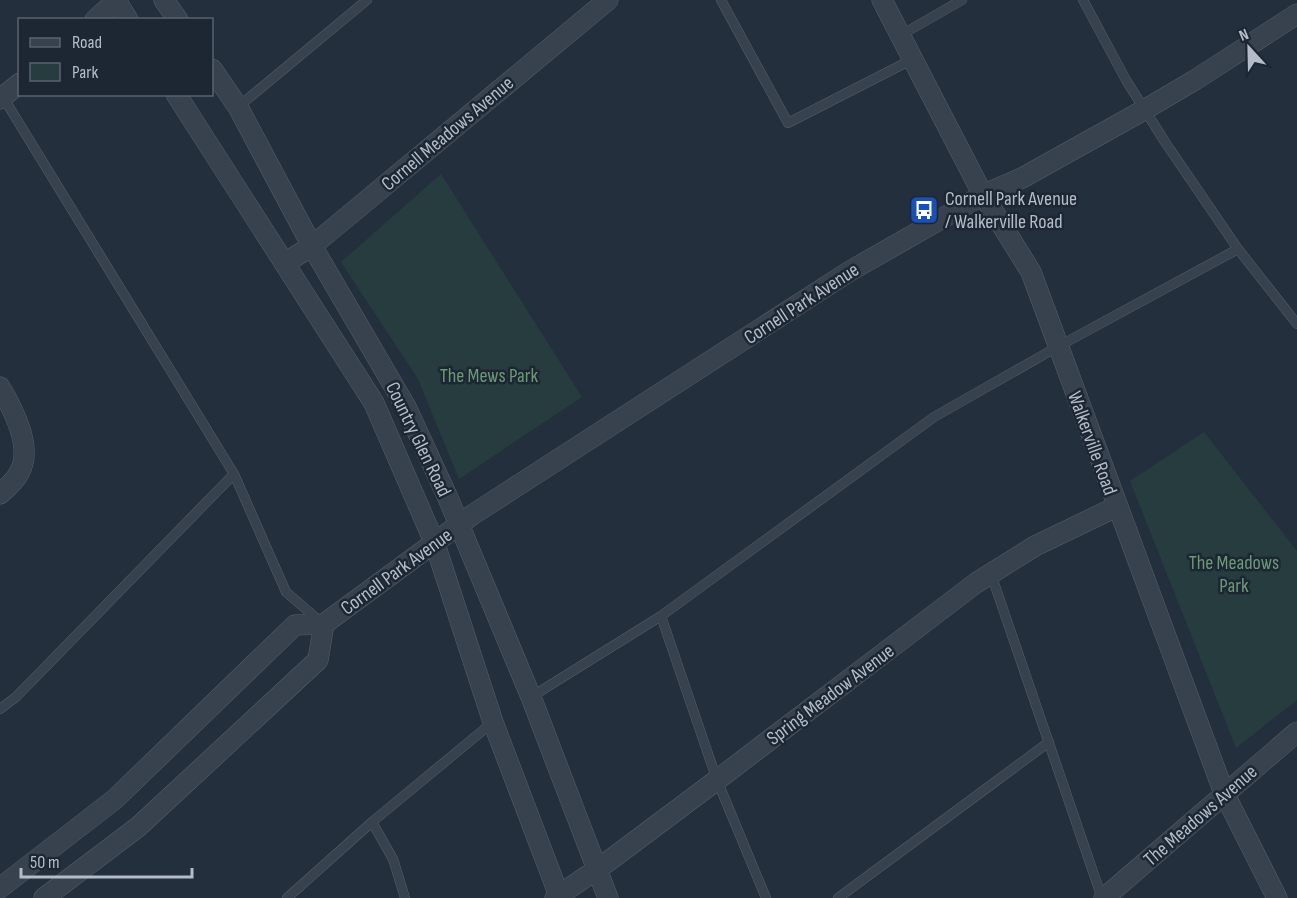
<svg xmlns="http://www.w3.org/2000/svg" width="1297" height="898" font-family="'Sofia Sans Condensed',sans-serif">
  <rect width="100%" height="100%" fill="#242f3e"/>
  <path fill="#263c3f" d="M441 174 582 397 459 479 418 379 341 262Z
    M1204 432 1297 551V700L1236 748 1130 481Z"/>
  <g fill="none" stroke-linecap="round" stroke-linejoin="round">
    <g stroke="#565f6c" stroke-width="10">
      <path id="service" d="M721 0 788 123 913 59
        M1083 0 1126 80 1165 142 1238 249 1297 324
        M901 35 962 0
        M3 97 234 474 286 592 322 623
        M238 107 367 0
        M991 574 1102 898
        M661 616 717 780 766 898
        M531 697 661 616 934 417 1059 346 1238 249
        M0 709 16 697 234 474
        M372 822 393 859 405 898
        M287 898 372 822 493 722
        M838 898 1049 742"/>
    </g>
    <g stroke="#565f6c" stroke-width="21">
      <path id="minor" d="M116 0 128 20
        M164 0 178 20
        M882 0 983 195 1031 272 1224 793 1277 898
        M95 20 117 0
        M212 69 238 107 312 246 406 407 448 498 531 697 608 898
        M176 94 374 403 435 544 493 722 560 898
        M0 99 20 83
        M285 263 312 246 608 0
        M0 387C13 409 34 448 19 473 15 481 7 488 0 494
        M0 888 115 799 295 625 324 624 472 515 850 271 983 195 1022 178 1144 110 1195 80 1297 14
        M44 898 138 827 318 660 324 624
        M555 898 606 863 717 780 976 583 1035 546 1116 507
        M1104 898 1297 732"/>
    </g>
    <use href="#service" stroke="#38414e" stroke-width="9"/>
    <use href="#minor" stroke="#38414e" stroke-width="20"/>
  </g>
  <defs>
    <g id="bus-square" transform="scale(1.5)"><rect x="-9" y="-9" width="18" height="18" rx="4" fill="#1a4fb4" stroke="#1d2633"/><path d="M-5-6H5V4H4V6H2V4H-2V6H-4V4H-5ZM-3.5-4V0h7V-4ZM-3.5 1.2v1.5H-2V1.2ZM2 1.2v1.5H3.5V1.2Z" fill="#fff"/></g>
  </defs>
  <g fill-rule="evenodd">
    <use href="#bus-square" x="924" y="210"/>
  </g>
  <g text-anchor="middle" stroke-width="5" stroke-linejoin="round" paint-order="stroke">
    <g font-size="20" fill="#b4bcc9" stroke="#1d2633">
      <text transform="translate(447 133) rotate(-40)" y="7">Cornell Meadows Avenue</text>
      <text transform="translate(801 303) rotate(-33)" y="7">Cornell Park Avenue</text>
      <text transform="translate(419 439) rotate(64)" y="7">Country Glen Road</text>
      <text transform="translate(1093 443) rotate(70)" y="7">Walkerville Road</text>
      <text transform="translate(396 571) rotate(-36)" y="7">Cornell Park Avenue</text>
      <text transform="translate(830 694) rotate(-37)" y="7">Spring Meadow Avenue</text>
      <text transform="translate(1200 815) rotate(-41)" y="7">The Meadows Avenue</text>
    </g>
    <g font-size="20" fill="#b4bcc9" stroke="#1d2633" text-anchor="start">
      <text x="945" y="205">Cornell Park Avenue<tspan x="945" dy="23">/ Walkerville Road</tspan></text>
    </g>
    <g font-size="20" fill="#6b9a76" stroke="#1d2633">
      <text x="489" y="382">The Mews Park</text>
      <text x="1234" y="569">The Meadows<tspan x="1234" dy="23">Park</tspan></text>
    </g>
  </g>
  <rect x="18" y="18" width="195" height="78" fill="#1d2633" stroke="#59626f" stroke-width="1.5"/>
  <rect x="30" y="38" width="30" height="9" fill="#38414e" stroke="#59626f" stroke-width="1.5"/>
  <text x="72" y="48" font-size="18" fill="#b4bcc9">Road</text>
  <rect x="30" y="63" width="30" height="18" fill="#263c3f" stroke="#59626f" stroke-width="1.5"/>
  <text x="72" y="78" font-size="18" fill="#b4bcc9">Park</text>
  <g transform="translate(1249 48) rotate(338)" stroke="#1d2633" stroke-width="4.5" paint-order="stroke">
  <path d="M0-4.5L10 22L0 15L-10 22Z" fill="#b4bcc9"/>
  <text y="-9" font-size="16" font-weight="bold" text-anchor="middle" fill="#b4bcc9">N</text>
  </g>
  <path d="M21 868v9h171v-9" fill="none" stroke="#b4bcc9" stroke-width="3"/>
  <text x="30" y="868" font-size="18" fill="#b4bcc9" stroke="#1d2633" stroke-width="4.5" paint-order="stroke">50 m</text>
</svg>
